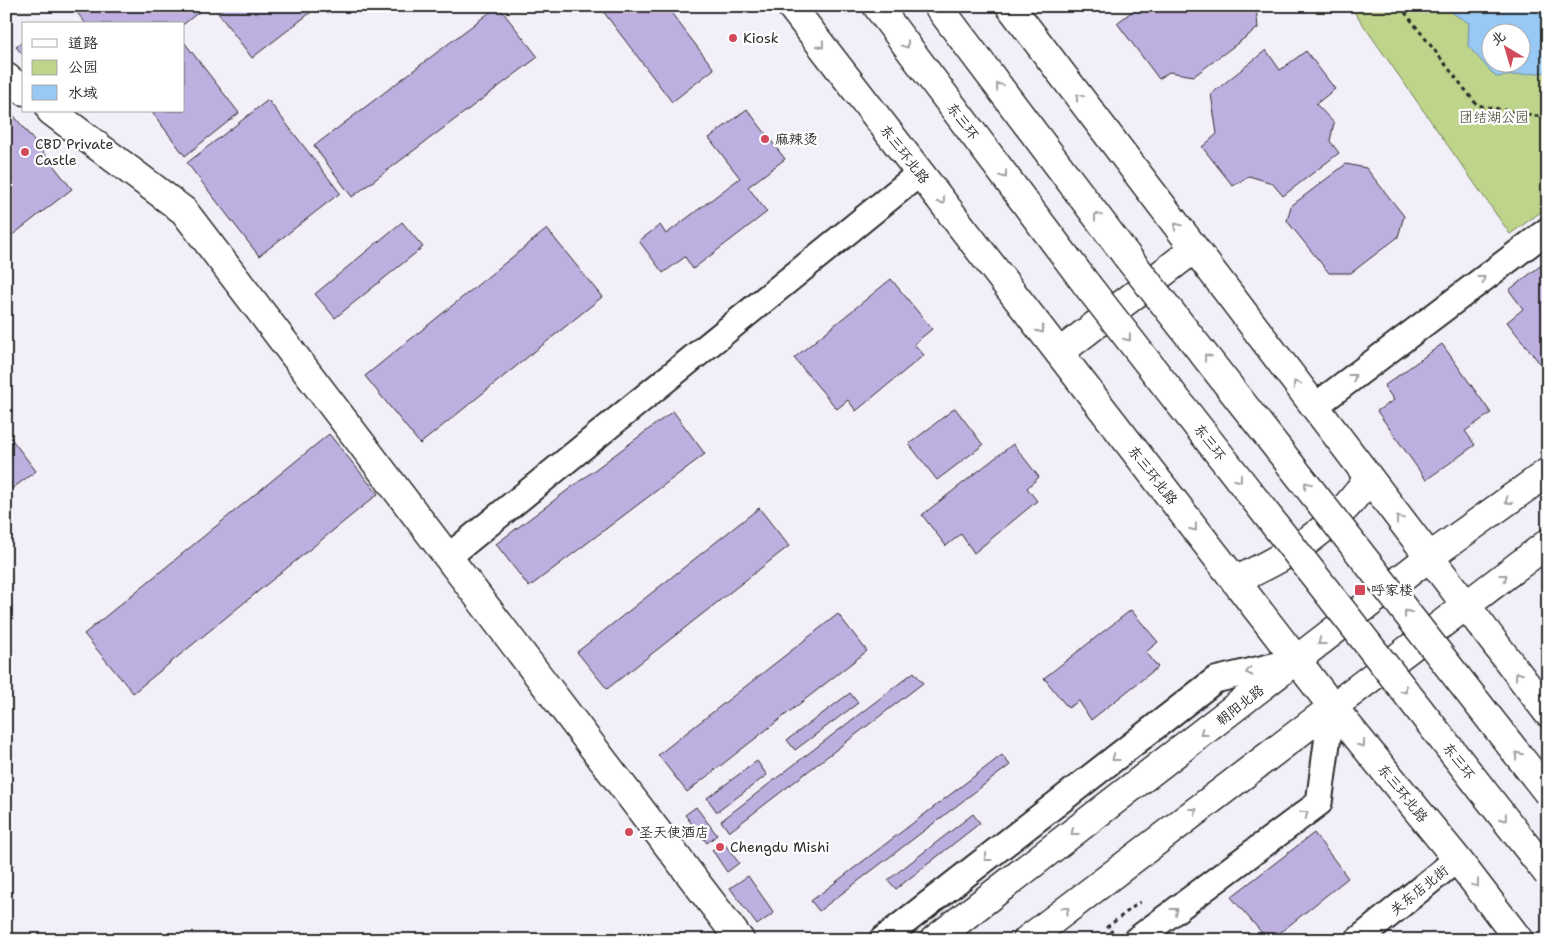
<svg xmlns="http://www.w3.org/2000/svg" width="1554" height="946" font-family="'Shantell Sans','LXGW WenKai TC',sans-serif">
  <rect width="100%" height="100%" fill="#f2eff9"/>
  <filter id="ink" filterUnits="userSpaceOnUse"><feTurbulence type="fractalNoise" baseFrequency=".02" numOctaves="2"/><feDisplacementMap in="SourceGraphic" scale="10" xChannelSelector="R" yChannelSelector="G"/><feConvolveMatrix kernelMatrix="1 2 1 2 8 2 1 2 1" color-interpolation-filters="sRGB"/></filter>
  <g filter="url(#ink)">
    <path fill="#bed48a" stroke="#74805a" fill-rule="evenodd" d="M1350 6H1548V207L1510 234ZM1492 32H1522V62H1492Z"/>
    <path fill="#97c9f4" stroke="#6c8aa4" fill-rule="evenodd" d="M1440 6H1548V72L1496 77 1468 46 1469 23ZM1492 32H1522V62H1492Z"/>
    <path fill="#bdafe0" stroke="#2b2b2b" d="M72 6H206L184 24H86Z
      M227 6H319L252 58 218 13Z
      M498 6 538 57 352 197 314 146Z
      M599 6H666L714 69 672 102Z
      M1139 6H1256L1258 28 1194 76 1169 72 1159 79 1117 23Z
      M24 41V56L16 47Z
      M184 42 239 113 185 156 151 111H184Z
      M1266 50 1280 70 1306 51 1335 89 1316 104 1334 123 1330 141 1339 153 1283 196 1272 183 1249 176 1233 186 1202 147 1217 134 1211 94Z
      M268 100 340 193 259 256 187 163Z
      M747 109 785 159 748 187 767 212 693 269 685 257 663 273 639 241 660 225 666 234 740 178 709 138Z
      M11 112 72 189 6 240V115Z
      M1346 164 1366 168 1404 216 1398 237 1351 273H1329L1287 221 1291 206Z
      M402 222 423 247 335 318 315 294Z
      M547 229 602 297 420 444 365 376Z
      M1548 260V367L1545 370 1507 322 1523 309 1509 290Z
      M891 279 932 329 914 344 924 355 856 411 848 400 837 409 794 358Z
      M1442 344 1491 413 1465 431 1475 445 1426 480 1377 411 1394 400 1384 386Z
      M955 408 983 445 937 480 909 444Z
      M673 411 705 454 529 587 496 544Z
      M6 432 36 471 6 493Z
      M329 434 378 494 133 693 84 634Z
      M1013 444 1039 477 1027 488 1037 501 974 553 961 534 946 546 922 515Z
      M759 508 789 546 607 689 577 652Z
      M1131 610 1158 642 1146 652 1158 667 1091 720 1079 701 1068 708 1044 678Z
      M838 614 867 651 687 792 658 755Z
      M914 672 923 683 729 832 721 821Z
      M850 693 858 703 795 750 787 740Z
      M1002 755 1010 765 819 911 811 901Z
      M757 761 767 775 717 812 707 798Z
      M696 807 717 835 707 843 685 815Z
      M973 814 980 823 896 889 888 880Z
      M1314 833 1348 878 1271 940H1268L1231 897Z
      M723 842 739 863 727 872 712 850Z
      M748 876 774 913 757 925 730 888Z"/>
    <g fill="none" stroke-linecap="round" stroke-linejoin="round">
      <g stroke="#2b2b2b" stroke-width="29">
        <path id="street" d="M1314 407 1548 230
          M448 557 920 173
          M882 940 1215 680 1294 661
          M1136 940 1319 803 1332 706
          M1358 940 1457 859"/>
      </g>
      <g stroke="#2b2b2b" stroke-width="31">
        <path id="secondary" d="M791 6 1332 706 1457 859 1519 940
          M1010 6 1548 713
          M6 77 24 91
          M51 111 184 211 740 940
          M1059 353 1194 249
          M1235 581C1292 553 1331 533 1368 479"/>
      </g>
      <g stroke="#2b2b2b" stroke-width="31">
        <path id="primary" d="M934 940 1428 558 1548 472
          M1027 940 1548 543"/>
      </g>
      <g stroke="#2b2b2b" stroke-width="31">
        <path id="highway" d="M877 6 1087 285
          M938 6 1126 255"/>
      </g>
      <path stroke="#2b2b2b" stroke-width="3" stroke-dasharray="4 4" stroke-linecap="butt" d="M1400 6 1477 105 1548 118
        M1113 933 1107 927 1140 902"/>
      <use href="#street" stroke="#fff" stroke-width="25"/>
      <use href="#secondary" stroke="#fff" stroke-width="28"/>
      <use href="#primary" stroke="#fff" stroke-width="28"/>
      <use href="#highway" stroke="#fff" stroke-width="28"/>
      <g stroke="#2b2b2b" stroke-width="31" stroke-linecap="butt">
        <path id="highway-bridge" d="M1126 255 1548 793
          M1087 285 1548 874"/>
      </g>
      <use href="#highway-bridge" stroke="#fff" stroke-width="28"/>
    </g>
    <defs><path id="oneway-chevron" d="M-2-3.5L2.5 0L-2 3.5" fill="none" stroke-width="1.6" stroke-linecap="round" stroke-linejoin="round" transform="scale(1.25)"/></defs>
    <g stroke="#a0a0a0">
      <use href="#oneway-chevron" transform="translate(821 45) rotate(52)"/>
      <use href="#oneway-chevron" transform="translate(906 45) rotate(53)"/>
      <use href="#oneway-chevron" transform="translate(999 86) rotate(-127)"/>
      <use href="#oneway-chevron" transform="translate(1079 97) rotate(-127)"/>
      <use href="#oneway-chevron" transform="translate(1004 175) rotate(53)"/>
      <use href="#oneway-chevron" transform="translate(942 201) rotate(52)"/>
      <use href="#oneway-chevron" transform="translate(1097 216) rotate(-127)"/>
      <use href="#oneway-chevron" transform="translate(1177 226) rotate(-127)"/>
      <use href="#oneway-chevron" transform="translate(1482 279) rotate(-37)"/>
      <use href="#oneway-chevron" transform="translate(1041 330) rotate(52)"/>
      <use href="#oneway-chevron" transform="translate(1128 338) rotate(52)"/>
      <use href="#oneway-chevron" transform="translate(1207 357) rotate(-128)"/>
      <use href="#oneway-chevron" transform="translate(1353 377) rotate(-37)"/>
      <use href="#oneway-chevron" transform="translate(1296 384) rotate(-127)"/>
      <use href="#oneway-chevron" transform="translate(1239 479) rotate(52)"/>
      <use href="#oneway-chevron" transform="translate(1307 485) rotate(-128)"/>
      <use href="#oneway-chevron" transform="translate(1508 501) rotate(144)"/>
      <use href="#oneway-chevron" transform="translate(1399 519) rotate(-127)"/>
      <use href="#oneway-chevron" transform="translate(1194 528) rotate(52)"/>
      <use href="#oneway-chevron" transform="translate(1504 577) rotate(-37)"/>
      <use href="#oneway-chevron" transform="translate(1407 613) rotate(-128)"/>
      <use href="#oneway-chevron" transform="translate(1321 642) rotate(142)"/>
      <use href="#oneway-chevron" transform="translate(1249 672) rotate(167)"/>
      <use href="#oneway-chevron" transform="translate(1518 675) rotate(-128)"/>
      <use href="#oneway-chevron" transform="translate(1404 690) rotate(52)"/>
      <use href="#oneway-chevron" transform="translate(1203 733) rotate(142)"/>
      <use href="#oneway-chevron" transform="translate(1362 744) rotate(51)"/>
      <use href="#oneway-chevron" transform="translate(1518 755) rotate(-128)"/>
      <use href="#oneway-chevron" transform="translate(1115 758) rotate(142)"/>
      <use href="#oneway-chevron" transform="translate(1194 811) rotate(-38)"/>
      <use href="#oneway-chevron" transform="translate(1305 814) rotate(-37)"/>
      <use href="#oneway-chevron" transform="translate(1504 818) rotate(52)"/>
      <use href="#oneway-chevron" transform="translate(1074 832) rotate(142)"/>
      <use href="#oneway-chevron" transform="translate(987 858) rotate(142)"/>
      <use href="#oneway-chevron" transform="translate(1476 884) rotate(53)"/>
      <use href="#oneway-chevron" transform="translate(1066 910) rotate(-38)"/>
      <use href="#oneway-chevron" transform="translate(1175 911) rotate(-37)"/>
    </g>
  </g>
  <g fill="#d1495b" stroke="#fff" stroke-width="2">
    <circle cx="733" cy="38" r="5"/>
    <circle cx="765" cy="139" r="5"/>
    <circle cx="25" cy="152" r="5"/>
    <rect x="1354" y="584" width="12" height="12" rx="2.5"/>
    <circle cx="629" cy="832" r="5"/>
    <circle cx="720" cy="847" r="5"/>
  </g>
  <g text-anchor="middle" stroke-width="4.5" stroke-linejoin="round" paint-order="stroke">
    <g font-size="14" fill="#2b2b2b" stroke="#fff" text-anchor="start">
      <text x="743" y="43">Kiosk</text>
      <text x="775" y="144">麻辣烫</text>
      <text x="35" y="149">CBD Private<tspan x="35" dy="16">Castle</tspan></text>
      <text x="1371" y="595">呼家楼</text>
      <text x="639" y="837">圣天使酒店</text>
      <text x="730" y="852">Chengdu Mishi</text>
    </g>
    <g font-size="14" fill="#575e48" stroke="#fff">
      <text x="1494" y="122">团结湖公园</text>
    </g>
    <g font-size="14" fill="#2b2b2b" stroke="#fff">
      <text transform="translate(963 121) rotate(53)" y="5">东三环</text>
      <text transform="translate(905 154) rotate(52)" y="5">东三环北路</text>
      <text transform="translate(1210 442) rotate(52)" y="5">东三环</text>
      <text transform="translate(1153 475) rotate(52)" y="5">东三环北路</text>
      <text transform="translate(1240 705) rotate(-38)" y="5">朝阳北路</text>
      <text transform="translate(1459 761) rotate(52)" y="5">东三环</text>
      <text transform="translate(1403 793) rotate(51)" y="5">东三环北路</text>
      <text transform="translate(1419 890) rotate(-39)" y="5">关东店北街</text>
    </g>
  </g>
  <rect width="1554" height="946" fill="none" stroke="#fff" stroke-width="25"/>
  <rect x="12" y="12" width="1529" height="921" fill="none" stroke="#2b2b2b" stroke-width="2" filter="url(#ink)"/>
  <rect x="22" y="22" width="162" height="90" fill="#ffffff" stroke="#aaaaaa"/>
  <rect x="32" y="39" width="25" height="8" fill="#ffffff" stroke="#aaaaaa"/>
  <text x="68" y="48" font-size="15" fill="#2b2b2b">道路</text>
  <rect x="32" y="60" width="25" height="15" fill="#bed48a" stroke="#aaaaaa"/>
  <text x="68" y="72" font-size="15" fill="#2b2b2b">公园</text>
  <rect x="32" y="85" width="25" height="15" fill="#97c9f4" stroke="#aaaaaa"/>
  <text x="68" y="98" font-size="15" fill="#2b2b2b">水域</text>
  <g transform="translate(1506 48) rotate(322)"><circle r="24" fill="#ffffff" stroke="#aaaaaa"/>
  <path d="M0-4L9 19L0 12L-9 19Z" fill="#d1495b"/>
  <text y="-8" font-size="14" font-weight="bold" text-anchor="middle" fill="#2b2b2b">北</text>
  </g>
</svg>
